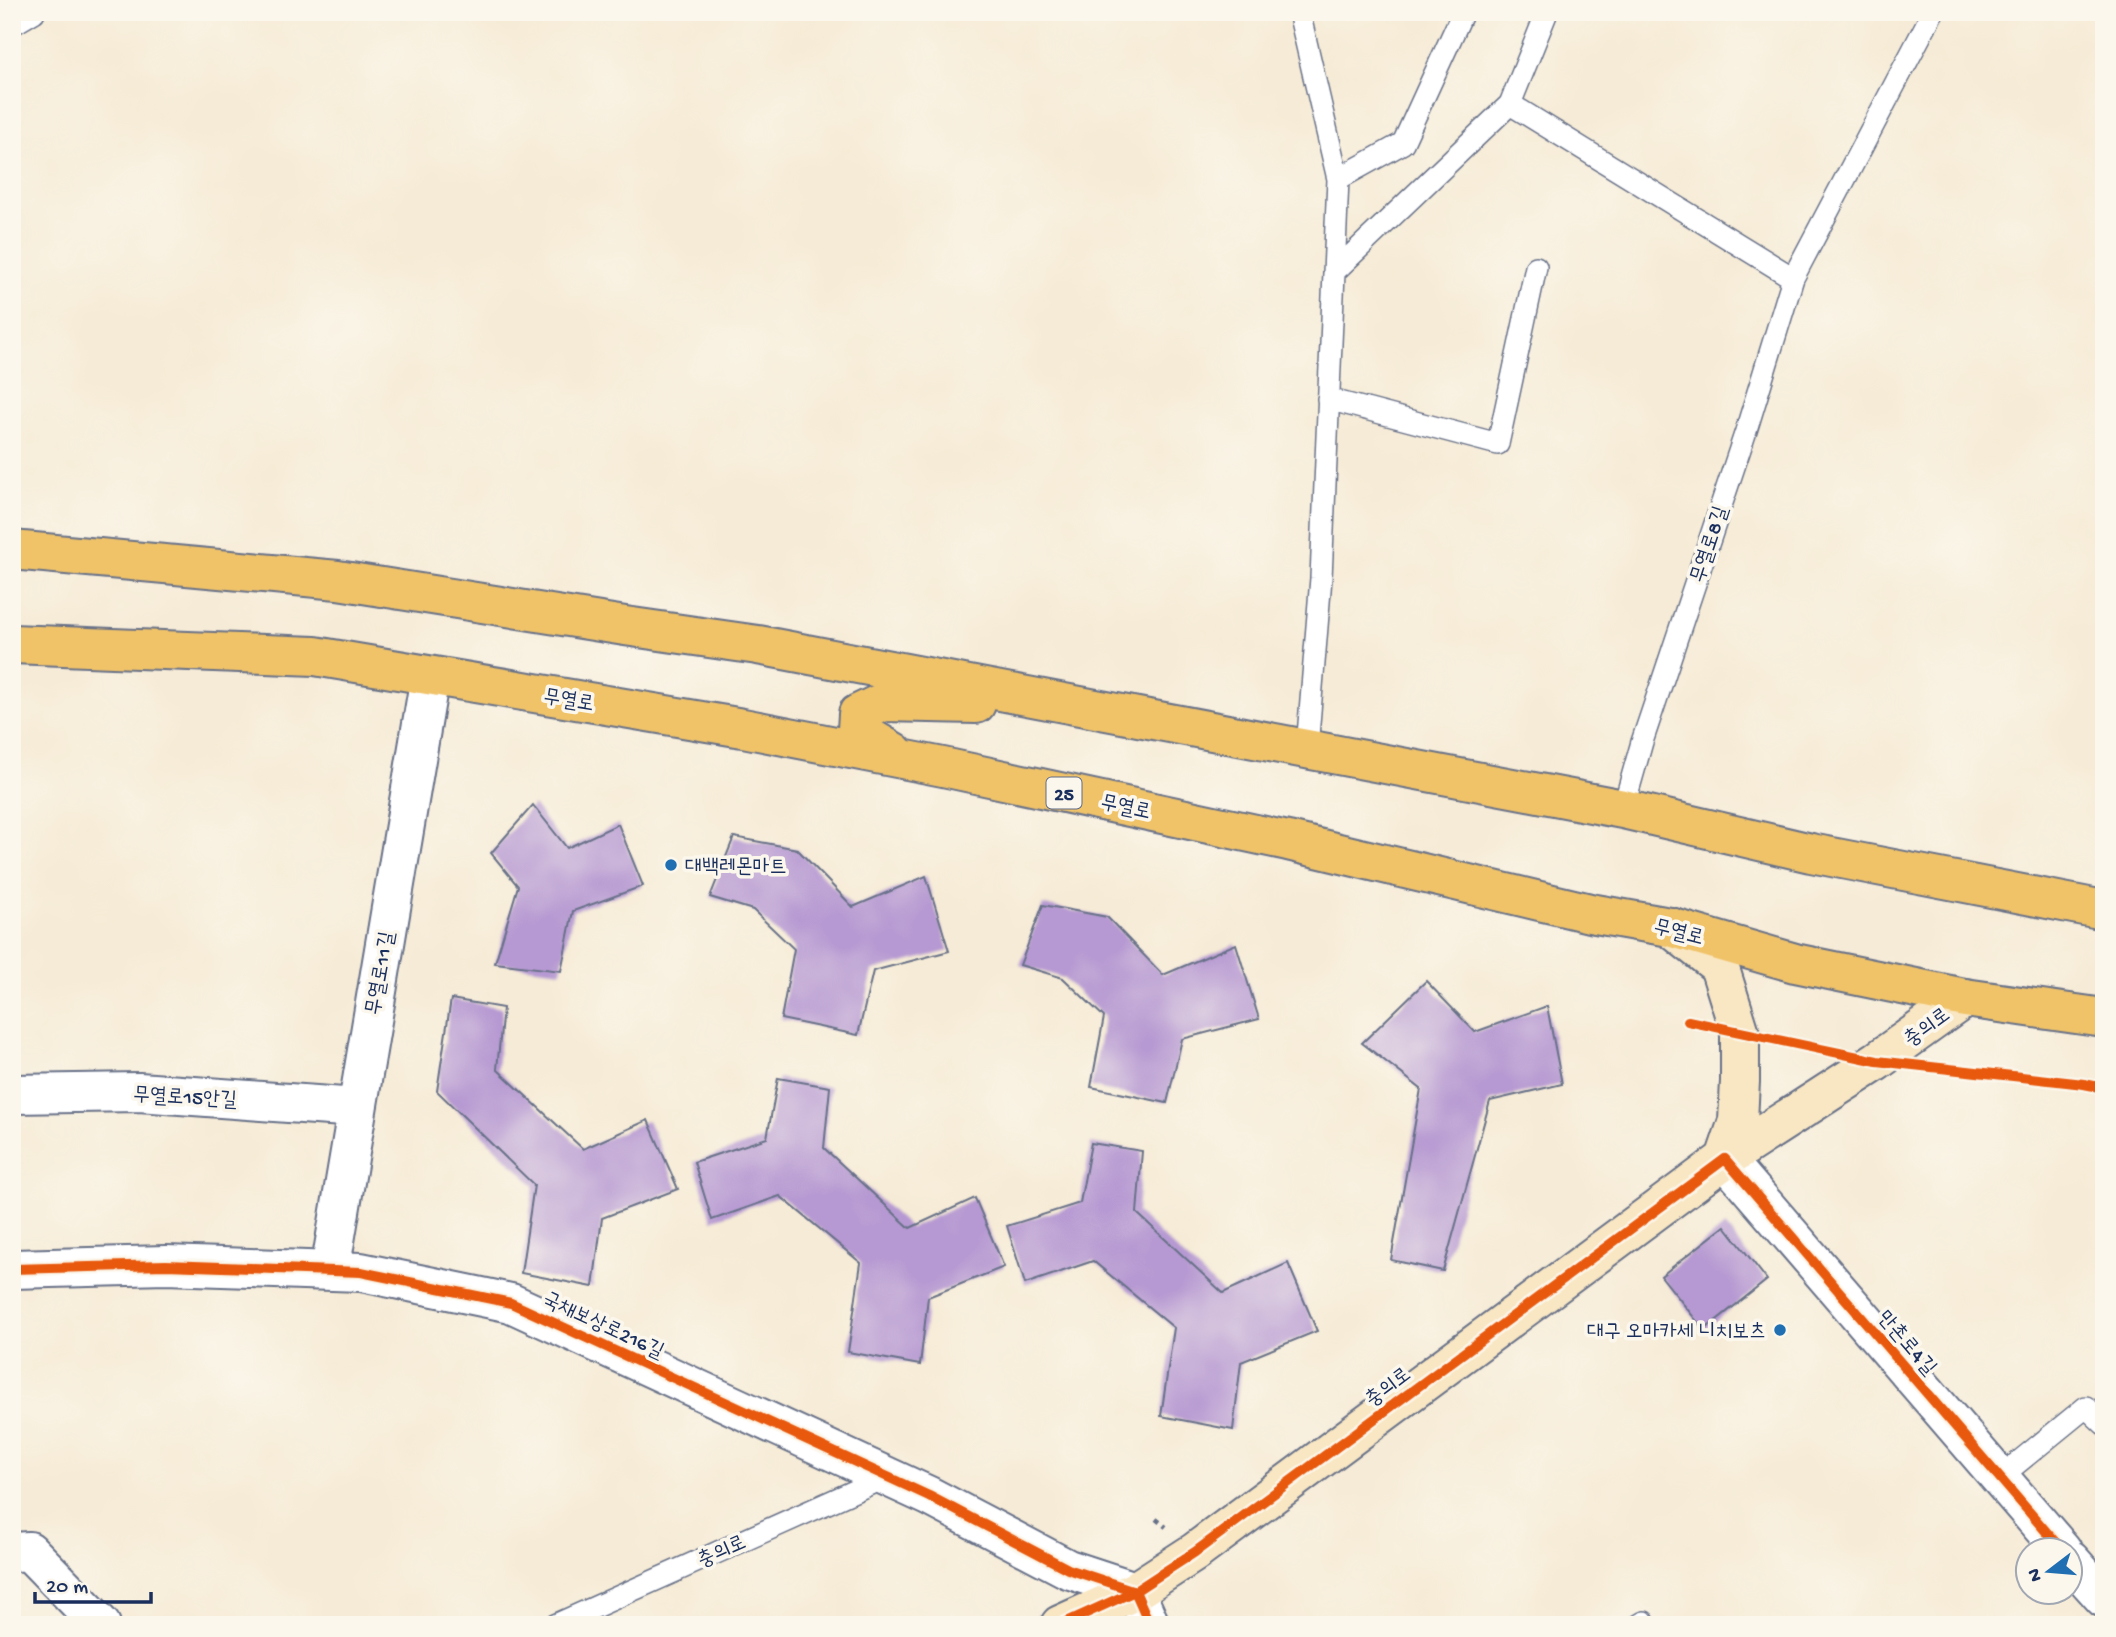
<svg xmlns="http://www.w3.org/2000/svg" width="2116" height="1637" font-family="'Gochi Hand','Poor Story',sans-serif">
  <rect width="100%" height="100%" fill="#fbf7ec"/>
  <filter id="ink" filterUnits="userSpaceOnUse"><feTurbulence type="fractalNoise" baseFrequency=".0143" numOctaves="2"/><feDisplacementMap in="SourceGraphic" scale="14" xChannelSelector="R" yChannelSelector="G"/><feConvolveMatrix kernelMatrix="1 2 1 2 8 2 1 2 1" color-interpolation-filters="sRGB"/></filter>
  <filter id="wash" filterUnits="userSpaceOnUse"><feTurbulence type="fractalNoise" baseFrequency=".00686" numOctaves="4" result="noise"/><feDisplacementMap in="SourceGraphic" scale="28" xChannelSelector="R" yChannelSelector="G"/><feGaussianBlur stdDeviation="1.57" result="paint"/><feColorMatrix in="noise" values="0 0 0 0 0 0 0 0 0 0 0 0 0 0 0 0 0 1.4 0 .05"/><feComposite in="paint" operator="in"/></filter>
  <g filter="url(#wash)">
    <rect width="100%" height="100%" fill="#f6ebd6"/>
    <g id="blocks">
      <path fill="#b699d2" d="M533 805 567 848 618 824 643 886 573 911 561 971 495 963 518 886 491 853Z
        M734 837 797 849 853 907 926 876 949 951 873 971 858 1035 781 1019 794 949 753 910 710 897Z
        M1043 905 1107 917 1163 975 1236 944 1259 1019 1182 1039 1167 1103 1091 1087 1104 1017 1063 978 1020 965Z
        M1426 981 1475 1032 1547 1006 1562 1084 1490 1101 1443 1271 1391 1260 1421 1089 1362 1043Z
        M451 999 503 1008 497 1069 583 1149 648 1120 678 1189 602 1218 593 1287 521 1273 534 1185 437 1091Z
        M778 1078 830 1087 824 1148 910 1228 975 1198 1004 1267 928 1297 920 1365 848 1352 861 1263 780 1196 712 1220 694 1162 767 1138Z
        M1091 1143 1142 1151 1137 1213 1223 1293 1288 1263 1317 1331 1241 1362 1233 1430 1161 1416 1174 1328 1093 1261 1025 1284 1007 1226 1080 1203Z
        M1725 1226 1767 1280 1704 1330 1661 1276Z"/>
    </g>
  </g>
  <g filter="url(#ink)">
    <use href="#blocks" fill-opacity="0" stroke="#687188" stroke-width="2"/>
    <g fill="none" stroke-linecap="round" stroke-linejoin="round">
      <g stroke="#687188" stroke-width="24">
        <path id="lane" d="M1299 12 1338 179
          M1547 12 1510 104 1793 278
          M12 25 34 12
          M1334 272 1510 104
          M1328 399 1498 444 1536 267
          M1307 748 1321 578 1338 179 1403 143 1463 12
          M1623 809 1642 742 1746 431 1793 278 1933 12
          M1999 1478 2086 1407 2104 1424
          M555 1625 888 1476
          M1639 1625 1644 1622"/>
      </g>
      <g stroke="#687188" stroke-width="42">
        <path id="street" d="M12 1094 139 1092 357 1108
          M1725 1159 2062 1550
          M12 1269 166 1265 361 1272 511 1303 929 1496 1068 1569 1135 1591 1150 1625
          M330 1271 430 676
          M12 1552 29 1551 101 1625
          M2070 1560 2104 1598"/>
      </g>
      <g stroke="#687188" stroke-width="42">
        <path id="secondary" d="M1670 927 1719 966 1740 1033V1081L1738 1121 1725 1159
          M1060 1625 1135 1591 1195 1552 1725 1159 1877 1061 1965 998"/>
      </g>
      <g stroke="#687188" stroke-width="42">
        <path id="primary" d="M12 550 338 580 625 626 758 645 1623 809 1811 853 2104 910
          M12 644 315 656 743 728 943 767 1288 841 1590 913 1670 927 1795 963 1965 998 2104 1018
          M894 752 857 730 858 714 883 702 976 704"/>
      </g>
      <path stroke="#687188" stroke-width="4.5" stroke-dasharray="5 5" stroke-linecap="butt" d="M1778 1041 1821 1050
        M1937 1068 2084 1084 2104 1088
        M1156 1519 1166 1527"/>
      <use href="#lane" stroke="#fff" stroke-width="21"/>
      <use href="#street" stroke="#fff" stroke-width="38"/>
      <use href="#secondary" stroke="#f9e7c3" stroke-width="38"/>
      <use href="#primary" stroke="#f0c369" stroke-width="38"/>
      <g stroke="#fbf7ec" stroke-width="15">
        <path id="cycleway" d="M1688 1021 1877 1061 2084 1084 2104 1088
          M12 1269 166 1265 361 1272 511 1303 929 1496 1068 1569 1135 1591 1150 1625
          M1060 1625 1135 1591 1195 1552 1725 1159 2062 1550"/>
      </g>
      <use href="#cycleway" stroke="#e8590c" stroke-width="10"/>
    </g>
  </g>
  <g fill="#1f6fb2" stroke="#fbf7ec" stroke-width="2.5">
    <circle cx="671" cy="865" r="7"/>
    <circle cx="1780" cy="1330" r="7"/>
  </g>
  <g text-anchor="middle" stroke-width="7" stroke-linejoin="round" paint-order="stroke">
    <rect fill="#fbf7ec" stroke="#5e6b89" stroke-width="2" x="1046.5" y="777.5" width="35" height="31" rx="5"/>
    <g font-size="19" font-weight="bold" fill="#1b2f5e">
      <text x="1064" y="800">25</text>
    </g>
    <g font-size="21" fill="#1b2f5e" stroke="#fbf7ec">
      <text transform="translate(1708 544) rotate(-72)" y="7">무열로8길</text>
      <text transform="translate(569 699) rotate(9)" y="7">무열로</text>
      <text transform="translate(1126 806) rotate(12)" y="7">무열로</text>
      <text transform="translate(1679 931) rotate(14)" y="7">무열로</text>
      <text transform="translate(379 973) rotate(-80)" y="7">무열로11길</text>
      <text transform="translate(1926 1026) rotate(-36)" y="7">충의로</text>
      <text transform="translate(185 1096) rotate(3)" y="7">무열로15안길</text>
      <text transform="translate(604 1324) rotate(25)" y="7">국채보상로216길</text>
      <text transform="translate(1908 1342) rotate(49)" y="7">만촌로4길</text>
      <text transform="translate(1387 1386) rotate(-37)" y="7">충의로</text>
      <text transform="translate(721 1550) rotate(-24)" y="7">충의로</text>
    </g>
    <g font-size="21" fill="#1b2f5e" stroke="#fbf7ec" text-anchor="start">
      <text x="685" y="872">대백레몬마트</text>
      <text x="1766" y="1337" text-anchor="end">대구 오마카세 니치보츠</text>
    </g>
  </g>
  <rect width="2116" height="1637" fill="none" stroke="#fbf7ec" stroke-width="42"/>
  <g transform="translate(2049 1571) rotate(254)"><circle r="33" fill="#fbf7ec" stroke="#a1a7b3" stroke-width="2"/>
  <path d="M0-5L12 26L0 18L-12 26Z" fill="#1f6fb2"/>
  <text y="-10" font-size="19" font-weight="bold" text-anchor="middle" fill="#1b2f5e">N</text>
  </g>
  <path d="M35 1592v10h116v-10" fill="none" stroke="#1b2f5e" stroke-width="3.5"/>
  <text x="46" y="1592" font-size="21" fill="#1b2f5e" stroke="#fbf7ec" stroke-width="5" paint-order="stroke">20 m</text>
</svg>
